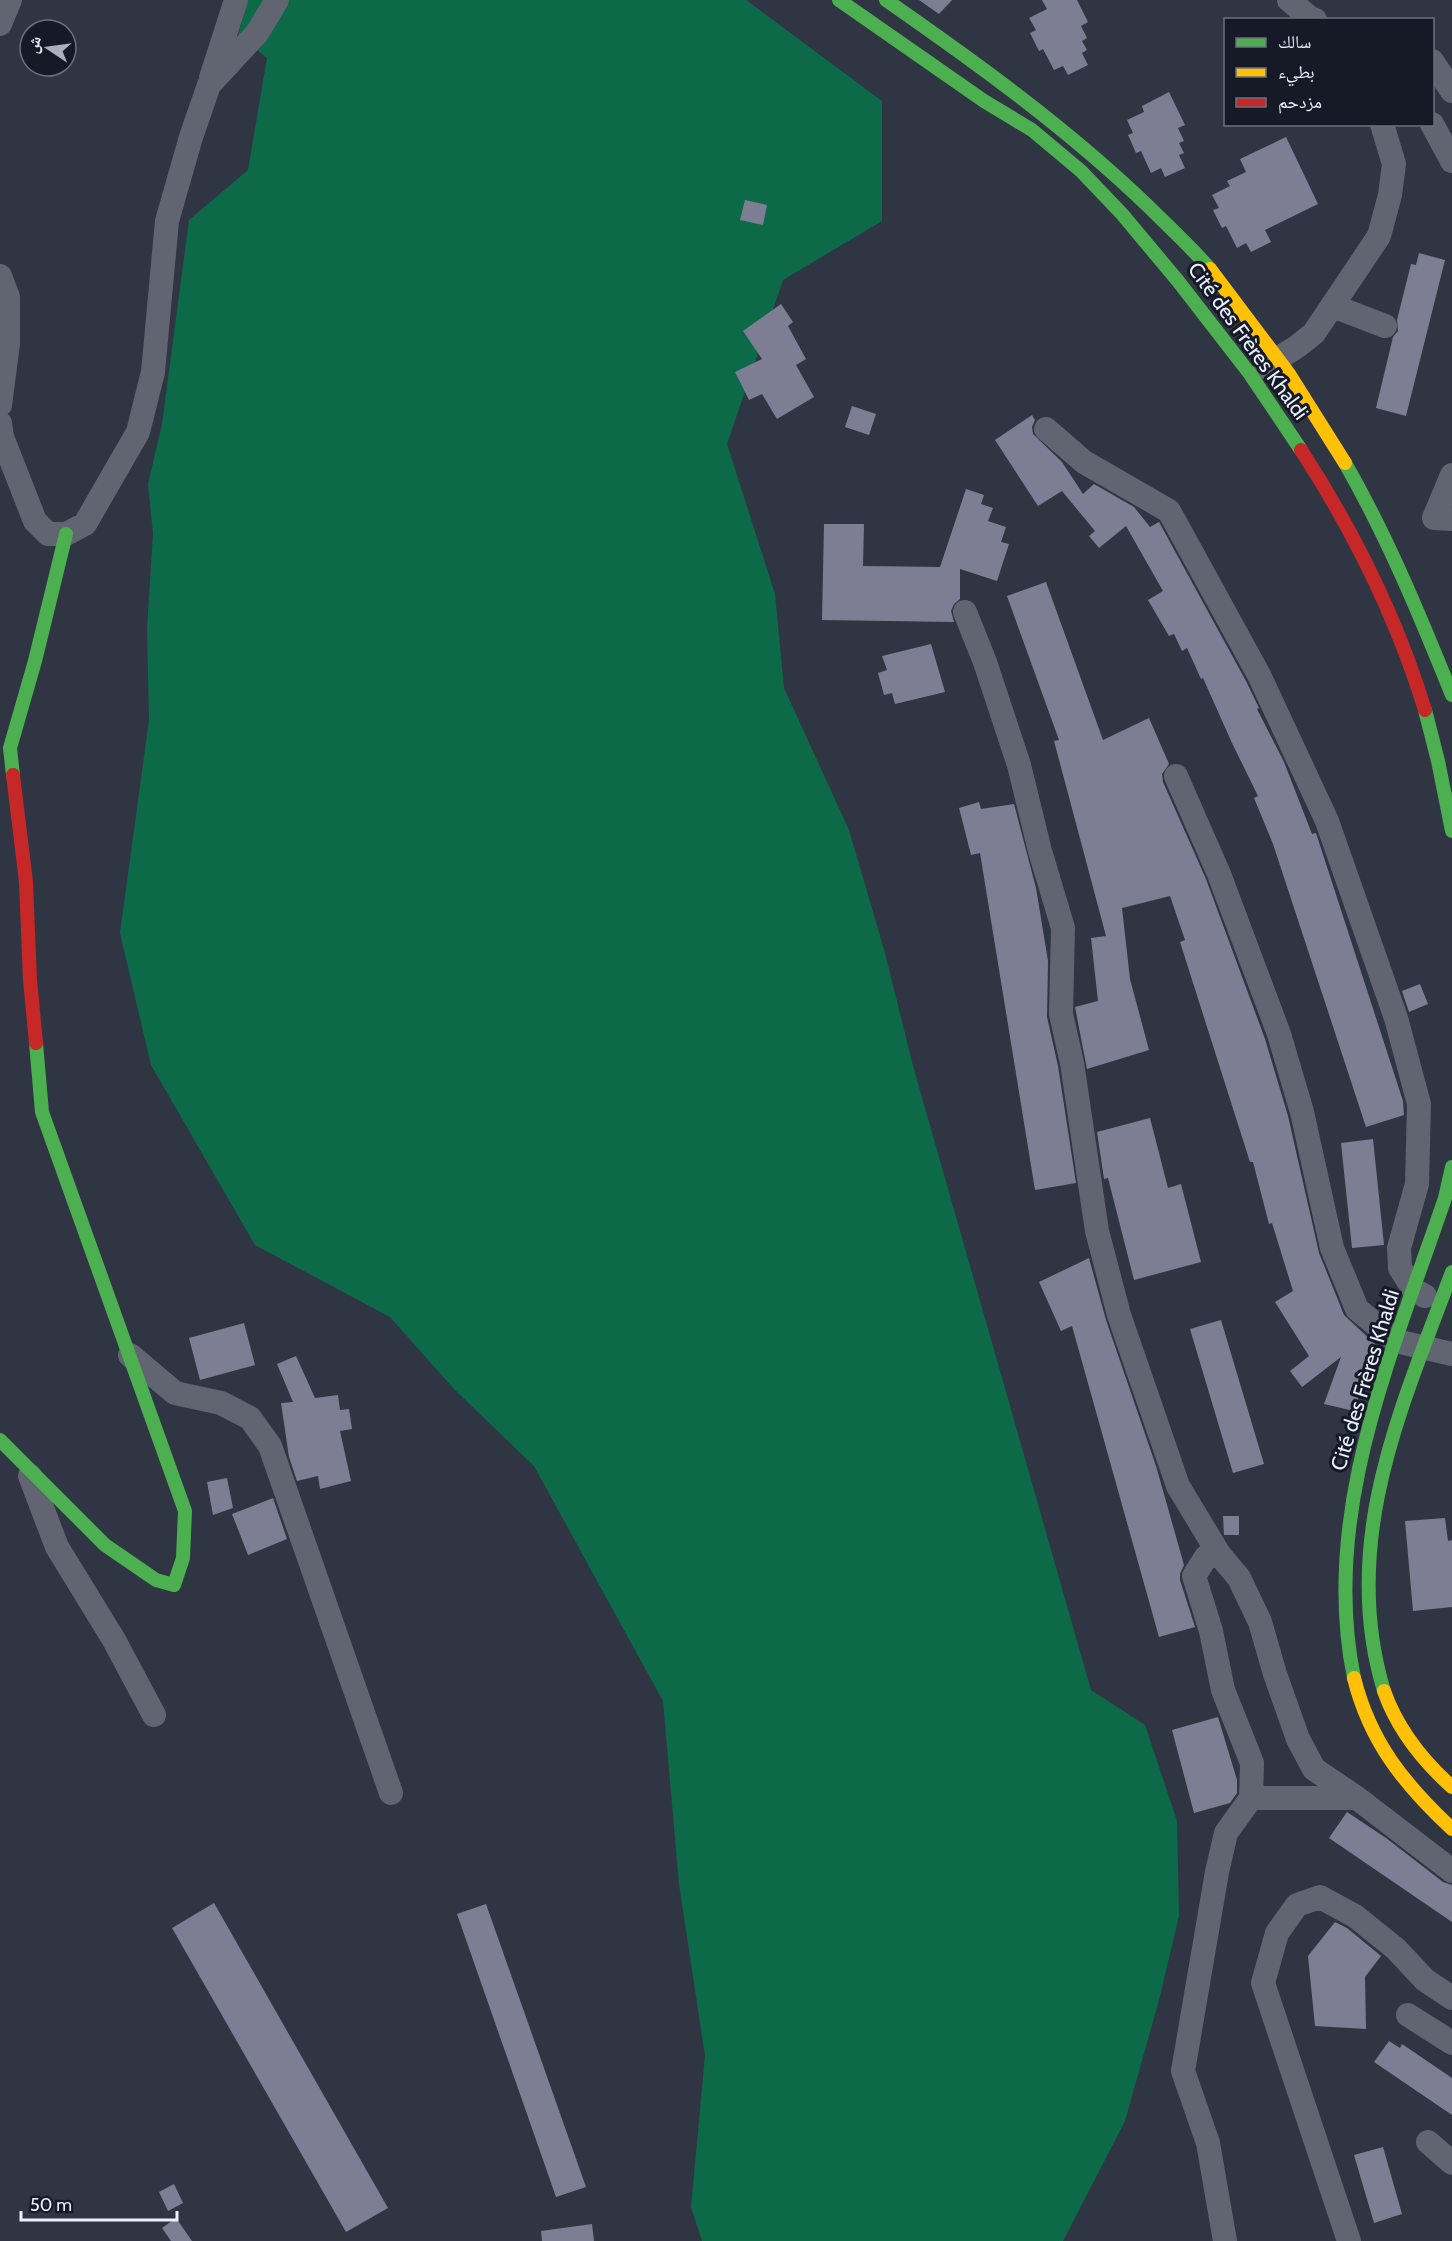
<svg xmlns="http://www.w3.org/2000/svg" width="1452" height="2241" font-family="Cabin,'Noto Naskh Arabic',sans-serif">
  <rect width="100%" height="100%" fill="#303544"/>
  <path fill="#0d6a49" d="M248 0H746L882 101V221L783 280 727 444 775 594 784 688 849 830 885 953 913 1066 1091 1690 1145 1725 1177 1821 1179 1916 1159 2000 1125 2121 1063 2241H702L691 2207 705 2056 679 1884 663 1701 534 1466 454 1389 390 1317 255 1245 151 1065 120 933 149 720 147 629 153 533 148 484 162 424 189 220 248 170 267 58 238 35Z"/>
  <path fill="#7d7e93" d="M919 0H952L939 14Z
    M1042 0H1077L1088 22 1081 26 1087 38 1082 41 1087 50 1082 53 1088 65 1068 75 1063 66 1054 70 1043 49 1039 51 1030 33 1036 30 1029 18 1047 9Z
    M1169 92 1185 125 1178 128 1184 141 1179 143 1184 153 1179 155 1185 168 1165 177 1161 168 1151 173 1141 151 1136 153 1128 135 1133 133 1127 120 1144 112 1142 106Z
    M1286 137 1318 204 1265 230 1271 242 1251 252 1246 243 1237 248 1226 226 1222 228 1213 210 1219 208 1212 195 1230 186 1227 181 1246 172 1240 159Z
    M745 200 767 205 763 225 740 220Z
    M1419 253 1445 260 1406 416 1376 408 1393 337 1398 331 1397 320 1411 264 1416 265Z
    M781 304 793 322 788 326 806 359 796 365 814 397 777 419 762 394 749 400 735 372 762 359 743 331Z
    M852 406 876 414 869 435 845 427Z
    M1032 415 1035 420 1032 427 1033 434 1062 462 1083 494 1094 484 1134 507 1150 527 1159 522 1246 681 1259 708 1257 709 1284 762 1312 834 1316 833 1403 1101 1404 1115 1366 1127 1273 844 1254 798 1258 796 1232 743 1203 678 1201 679 1187 648 1182 651 1174 634 1169 636 1148 600 1163 591 1126 526 1099 548 1089 536 1095 531 1062 491 1038 506 995 440Z
    M966 489 984 495 981 504 993 508 988 521 1006 527 1001 542 1009 544 997 581 960 569V599L954 604 951 611 954 622 822 620 824 524H864L863 566 940 567Z
    M1046 582 1103 740 1149 718 1169 764 1162 774 1163 782 1206 879 1265 1039 1288 1116 1319 1253 1344 1315 1375 1344 1354 1411 1324 1404 1341 1357 1302 1387 1290 1371 1309 1356 1275 1302 1293 1291 1272 1223 1269 1224 1253 1162H1250L1180 942 1185 940 1170 896 1122 908 1130 979 1149 1050 1087 1069 1075 1007 1098 1001 1091 938 1106 936 1054 741 1059 740 1007 596Z
    M931 644 945 692 895 704 892 693 884 695 878 673 887 670 882 656Z
    M979 802 981 809 1014 804 1036 888 1048 961 1047 1017 1058 1066 1076 1183 1035 1190 980 853 971 855 959 808Z
    M1420 984 1428 1004 1409 1012 1402 991Z
    M1150 1118 1168 1188 1181 1184 1201 1262 1134 1280 1108 1178 1104 1179 1097 1132Z
    M1373 1139 1384 1245 1352 1248 1341 1143Z
    M1089 1258 1106 1320 1156 1466 1184 1565 1180 1574V1580L1195 1627 1159 1637 1072 1326 1061 1331 1039 1282Z
    M1221 1320 1264 1464 1233 1473 1190 1329Z
    M244 1323 255 1365 200 1380 189 1338Z
    M296 1356 315 1398 338 1395 340 1410 349 1409 352 1429 340 1431 351 1481 320 1489 318 1476 297 1481 289 1457 281 1403 293 1402 277 1364Z
    M227 1478 233 1508 213 1515 207 1482Z
    M273 1498 287 1539 248 1555 232 1514Z
    M1223 1516H1239V1535H1224Z
    M1445 1518 1448 1541 1452 1540V1607L1413 1611 1405 1521Z
    M1218 1717 1237 1780V1793L1230 1803 1194 1813 1172 1730Z
    M1347 1812 1386 1838 1443 1882 1452 1885V1922L1329 1838Z
    M214 1903 388 2208 346 2232 172 1928Z
    M486 1904 586 2187 556 2197 457 1914Z
    M1335 1922 1347 1928 1381 1956 1365 1977 1366 2029 1315 2026 1308 1956Z
    M1389 2041 1400 2048 1402 2044 1452 2078V2115L1374 2062Z
    M1383 2147 1402 2214 1374 2223 1354 2155Z
    M174 2184 183 2203 168 2211 159 2192Z
    M176 2218 192 2241H171L162 2228Z
    M592 2224 594 2241H542L541 2231Z"/>
  <g fill="none" stroke-linecap="round" stroke-linejoin="round">
    <path stroke="#616571" stroke-width="24" d="M1289 0 1310 18 1315 20
      M0 24 10 0
      M1432 61 1452 91
      M211 78 236 0
      M1432 124 1452 161
      M0 276 8 297V344L0 405
      M1333 306 1385 326
      M1265 367 1298 346 1314 333 1379 236 1390 195 1394 164 1382 124
      M0 423 2 437 35 521 48 534H66L85 524 138 432 153 372 167 221 191 137 209 85 257 33 277 0
      M1046 429 1084 462 1169 511 1259 675 1327 821 1396 1018 1419 1104 1417 1184 1399 1248 1400 1268 1414 1290 1425 1296
      M1452 475 1434 518 1452 519
      M965 612 985 662 1019 765 1040 851 1063 928 1061 1014 1072 1063 1097 1231 1119 1315 1178 1486 1219 1554
      M1176 776 1219 874 1279 1034 1302 1112 1332 1248 1357 1309 1396 1341 1452 1354
      M130 1355 175 1393 221 1403 250 1418 270 1446 391 1793
      M30 1476 57 1547 114 1640 154 1715
      M1251 1798H1357
      M1408 2015 1452 2043
      M1428 2142 1452 2163
      M1225 2241 1208 2143 1183 2071 1217 1872 1226 1833 1251 1798 1252 1763 1223 1690 1211 1631 1194 1576 1206 1557 1219 1554 1239 1578 1260 1622 1275 1674 1298 1739 1314 1769 1357 1798 1452 1871
      M1349 2241 1263 1983 1277 1933 1297 1905 1320 1897 1355 1916 1396 1949 1425 1980 1452 1998"/>
    <path stroke="#4caf50" stroke-width="14" d="M839 0 984 101 1032 130 1081 171 1122 214 1178 281 1250 374 1301 450
      M886 0C978 64 1068 129 1149 207 1169 227 1191 247 1210 269
      M1345 463C1388 538 1420 616 1452 695
      M1425 710 1438 761 1452 831
      M13 775 10 748 35 661 66 534
      M0 1440 105 1545 156 1580 174 1585 183 1558 185 1511 42 1112 36 1043
      M1354 1678C1320 1512 1393 1352 1445 1198L1452 1167
      M1384 1691C1339 1543 1401 1408 1452 1272"/>
    <path stroke="#ffc107" stroke-width="14" d="M1210 269 1289 374 1345 463
      M1354 1678C1370 1742 1404 1784 1452 1829
      M1384 1691C1397 1728 1423 1761 1452 1787"/>
    <path stroke="#c62828" stroke-width="14" d="M1301 450C1353 530 1397 619 1425 710
      M13 775 26 882 30 980 36 1043"/>
  </g>
  <g text-anchor="middle" stroke-width="6" stroke-linejoin="round" paint-order="stroke">
    <g font-size="21" fill="#eaf0fe" stroke="#151a26">
      <text transform="translate(1248 341) rotate(54)" y="7">Cité des Frères Khaldi</text>
      <text transform="translate(1365 1380) rotate(-73)" y="7">Cité des Frères Khaldi</text>
    </g>
  </g>
  <rect x="1224" y="18" width="210" height="108" fill="#151a26" stroke="#6a707c" stroke-width="1.5"/>
  <rect x="1236" y="38" width="30" height="9" fill="#4caf50" stroke="#6a707c" stroke-width="1.5"/>
  <text x="1278" y="48" font-size="18" fill="#eaf0fe">سالك</text>
  <rect x="1236" y="68" width="30" height="9" fill="#ffc107" stroke="#6a707c" stroke-width="1.5"/>
  <text x="1278" y="78" font-size="18" fill="#eaf0fe">بطيء</text>
  <rect x="1236" y="98" width="30" height="9" fill="#c62828" stroke="#6a707c" stroke-width="1.5"/>
  <text x="1278" y="108" font-size="18" fill="#eaf0fe">مزدحم</text>
  <g transform="translate(48 48) rotate(283)"><circle r="28" fill="#151a26" stroke="#6a707c" stroke-width="1.5"/>
  <path d="M0-4.5L10 22L0 15L-10 22Z" fill="#a9afbd"/>
  <text y="-9" font-size="16" font-weight="bold" text-anchor="middle" fill="#eaf0fe">ش</text>
  </g>
  <path d="M21 2211v9h156v-9" fill="none" stroke="#eaf0fe" stroke-width="3"/>
  <text x="30" y="2211" font-size="18" fill="#eaf0fe" stroke="#151a26" stroke-width="4.5" paint-order="stroke">50 m</text>
</svg>
